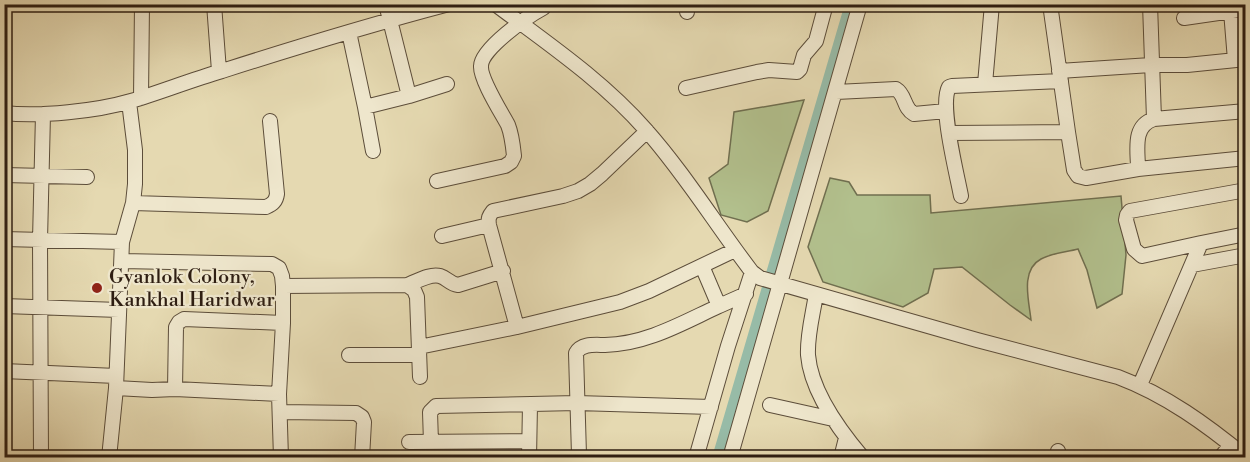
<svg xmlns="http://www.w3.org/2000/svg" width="1250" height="462" font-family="'Libre Bodoni',serif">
  <rect width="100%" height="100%" fill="#e5d9b1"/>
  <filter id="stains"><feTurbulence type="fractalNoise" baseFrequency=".00333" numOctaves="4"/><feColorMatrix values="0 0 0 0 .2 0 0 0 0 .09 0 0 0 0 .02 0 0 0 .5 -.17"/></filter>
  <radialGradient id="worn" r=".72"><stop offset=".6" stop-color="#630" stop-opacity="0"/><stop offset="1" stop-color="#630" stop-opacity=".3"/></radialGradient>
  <path fill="#b2c08d" stroke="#706f50" stroke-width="1.5" d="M804 100 768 211 747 222 721 215 709 178 728 164 734 112Z
    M830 178 849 182 857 195H930L931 213 1121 196 1126 255 1122 294 1097 308 1087 270 1078 249C1067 252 1052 253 1041 259 1020 270 1029 301 1031 320L1010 305 962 267 934 269 928 293 903 307 823 282 808 247Z"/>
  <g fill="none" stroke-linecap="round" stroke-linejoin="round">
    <path stroke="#97bba7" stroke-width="10" d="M717 458 850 4"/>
    <g stroke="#5c4d3a" stroke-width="16">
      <path id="minor" d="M214 4 219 71
        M386 4 409 96
        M495 4C547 43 602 80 646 130 685 174 716 225 752 272L760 278 977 340 1118 377C1166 395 1207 425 1246 457
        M686 4 687 12
        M1050 4 1068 132 1074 170 1078 176 1086 178 1138 169 1246 158
        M1150 4 1154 119
        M1231 11 1235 60
        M1184 18 1246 9
        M349 32 365 107 373 151
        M1059 71 1151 65H1187L1246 59
        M985 84 992 4
        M686 88 757 72 769 70 797 72 800 69 804 55 816 41 826 4
        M836 92 896 89C906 95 903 108 914 114L946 111
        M141 98 142 4
        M365 107 409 96 447 84
        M4 113C40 117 97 111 131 101 161 92 191 80 222 71 297 47 373 24 449 4
        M949 133 1068 132
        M1138 169C1138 150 1132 126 1154 119L1246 111
        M4 175 87 177
        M437 181 505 166 511 162 514 156C513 146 512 135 508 125 501 112 480 79 481 66 481 49 528 16 543 8L542 4
        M961 196C957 174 939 105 949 87L952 86 1061 81
        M133 203 266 207C273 204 276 201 277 194L270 121
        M442 236 489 225
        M4 239 122 242
        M1201 243 1246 234
        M122 261 272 264 279 268 282 276 283 286V323L279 394 281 458
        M1192 265 1246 255
        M702 266 719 306 746 294
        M407 285C416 282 430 273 440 276 447 278 450 284 458 285L503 271
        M283 286 407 285 414 290 417 297 420 377
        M816 294C813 314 807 335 808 355 811 392 840 431 863 458
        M4 306 119 310
        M517 327 489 225C488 218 489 216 493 211L563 196 578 191 590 184 602 174 647 131
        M419 347 517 327 620 302 649 291 735 250
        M349 355H419
        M4 371 116 376
        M1140 385 1201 243 1142 256 1134 249 1126 220 1127 215 1130 211 1246 190
        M116 388 152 390 175 389 279 394
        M175 389 176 327 179 322 184 319 283 323
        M770 405 833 419
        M280 412 356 413 362 417 364 422 362 458
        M409 442 529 441
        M431 442 430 412 436 406 577 403 711 407
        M1058 451 1060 458
        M579 455 576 353C582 343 595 345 605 345 647 344 682 323 719 306
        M41 458 40 240 43 114
        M109 458 116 388 122 242 133 203 135 184V150L129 102
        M529 458 530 405
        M696 458 728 346 752 272
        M730 458 860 4
        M841 458 846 438
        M1220 458 1231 445"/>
    </g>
    <use href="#minor" stroke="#eee6cc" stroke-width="14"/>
  </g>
  <circle fill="#8f2418" stroke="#eee6cc" stroke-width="2" cx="97" cy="288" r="6"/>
  <g text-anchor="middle" stroke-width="4.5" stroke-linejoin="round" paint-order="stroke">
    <g font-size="20" fill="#2e1e12" stroke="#eee6cc" text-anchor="start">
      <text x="109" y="283">Gyanlok Colony,<tspan x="109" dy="23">Kankhal Haridwar</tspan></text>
    </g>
  </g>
  <rect width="1250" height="462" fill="none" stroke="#e5d9b1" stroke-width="24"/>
  <rect x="6" y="6" width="1238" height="450" fill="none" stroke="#2e1e12" stroke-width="3"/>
  <rect x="12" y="12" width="1226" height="438" fill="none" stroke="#2e1e12" stroke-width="1.5"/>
  <rect width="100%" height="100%" filter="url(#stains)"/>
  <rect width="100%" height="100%" fill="url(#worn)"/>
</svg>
